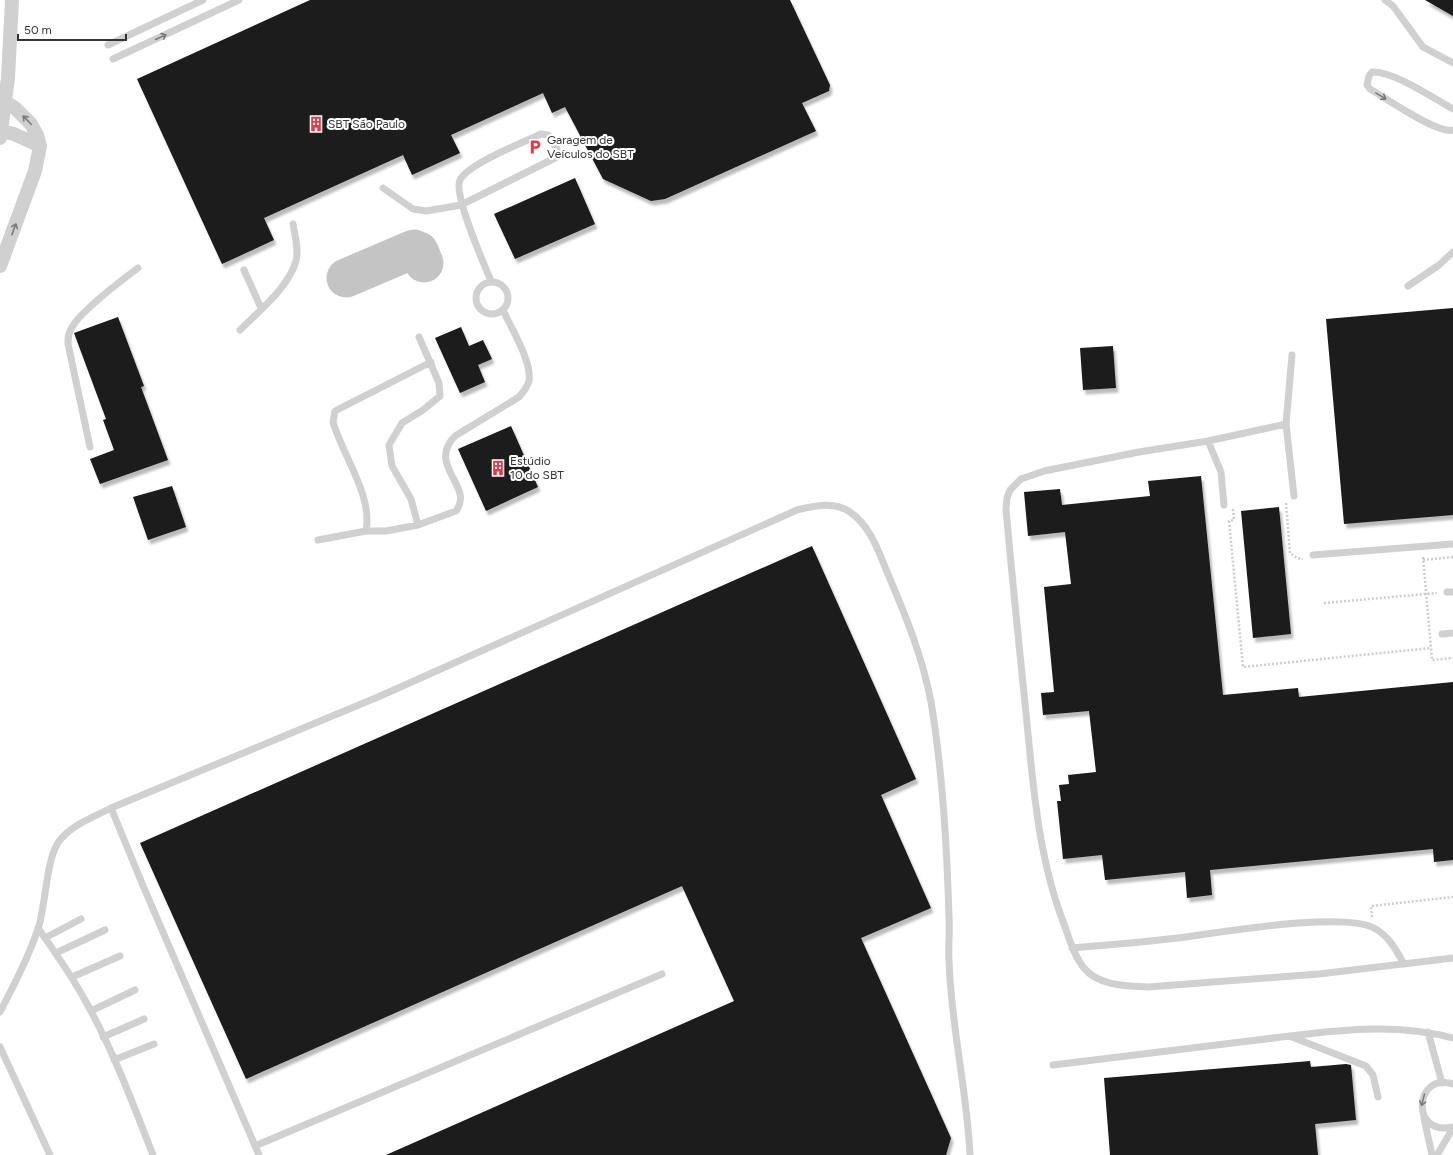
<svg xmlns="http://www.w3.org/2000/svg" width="1453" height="1155" font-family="Figtree,sans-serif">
  <defs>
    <filter id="shadow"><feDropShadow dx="2.5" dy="4.5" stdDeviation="1" flood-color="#0004"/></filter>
  </defs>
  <rect width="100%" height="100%" fill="#fff"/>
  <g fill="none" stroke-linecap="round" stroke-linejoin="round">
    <path stroke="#c4c4c4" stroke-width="39" d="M346 278 414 249 419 251 424 263"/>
  </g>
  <path fill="#1a1a1a" filter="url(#shadow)" d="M310 0H790L830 85 829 91 802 103 816 131 665 199 651 201 603 179 565 107 552 113 543 93 451 135 460 153 412 175 403 155 264 218 274 240 222 264 137 79Z
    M1425 0H1453V16Z
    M575 178 595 224 515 259 494 214Z
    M1453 308V515L1344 524 1326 319Z
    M118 317 144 386 141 387 168 460 100 484 90 459 114 450 103 420 106 419 74 333Z
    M461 327 469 346 483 340 492 359 478 365 485 382 460 393 435 338Z
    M1113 346 1116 388 1083 390 1080 348Z
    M511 426 538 487 486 511 458 449Z
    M1201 476 1223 695 1298 688 1299 697 1453 682V860L1434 862 1433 849 1210 870 1212 895 1187 898 1185 872 1105 880 1102 855 1063 859 1057 801H1061L1059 785 1069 784 1068 775 1096 772 1089 711 1043 715 1041 693 1054 692 1044 587 1071 584 1065 532 1028 536 1024 492 1060 489 1062 505 1150 496 1148 481Z
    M172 486 186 527 148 540 133 497Z
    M1279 507 1291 634 1253 638 1241 511Z
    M812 546 916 779 881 795 931 908 861 938 951 1138 946 1155H386L734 1001 682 886 246 1079 140 843Z
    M1310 1061 1311 1067 1346 1064 1351 1065 1356 1120 1315 1124 1318 1155H1110L1104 1078Z"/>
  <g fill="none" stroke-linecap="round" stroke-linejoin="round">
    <path stroke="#cdcdcd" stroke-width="2.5" stroke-dasharray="2 2" stroke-linecap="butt" d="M1286 503 1290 553 1297 558 1303 559
      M1233 509 1234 520 1229 521 1243 667 1431 648
      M1423 557 1432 660 1453 658
      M1423 560 1453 557
      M1324 603 1437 593
      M1372 917 1371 906 1453 897"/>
    <path stroke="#d0d0d0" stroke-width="7" d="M1385 0 1393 6 1423 47 1453 63
      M108 45 203 0
      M113 59 239 0
      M1453 109C1433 98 1394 71 1372 72L1369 76 1367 85 1370 89C1385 98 1439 135 1453 130
      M383 188 413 209 426 211 461 205 555 158 557 149 548 135 541 134C524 142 468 164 460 180 453 194 484 264 491 281
      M244 270 261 308
      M476 298a16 16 0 1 1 32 0a16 16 0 1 1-32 0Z
      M1408 286 1439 265 1453 252
      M240 330C258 312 289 287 296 261 299 250 295 236 293 224
      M1292 355 1286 424 1294 496
      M1286 424 1208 441 1139 452 1044 471 1021 479 1010 490 1007 498 1006 509C1012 577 1019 645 1026 713 1033 784 1038 857 1064 924 1069 938 1074 956 1084 968 1098 986 1128 986 1148 987L1319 974 1453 958
      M1208 441 1221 472 1224 505
      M90 447 68 344C68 338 68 334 71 329 79 312 122 280 138 268
      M418 525 456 511C475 486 426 466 455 436L519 397C523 392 527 388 529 381 532 361 511 328 503 310
      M366 531H386L418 525 411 499 392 466 389 445 402 423 423 410 440 396 439 383 419 337
      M318 540 366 531C373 496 343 456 333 422L335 411 431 362
      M1313 555 1453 544
      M1447 592H1453
      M1442 634 1453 633
      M111 808 144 888 259 1155
      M38 928C55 952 72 976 86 1002 113 1050 133 1104 153 1155
      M45 938 81 919
      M1072 948C1108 945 1143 942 1178 938 1218 933 1342 911 1374 928 1389 936 1396 950 1404 964
      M56 953 105 930
      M72 977 120 956
      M91 1011 135 990
      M0 1012C14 985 28 958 38 929 46 906 46 856 60 840 73 824 94 817 111 808L378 697 797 510C814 506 834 501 850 512 872 527 880 556 890 579 907 619 923 659 931 702 943 773 947 846 949 918 950 932 948 947 949 961 951 1026 967 1090 970 1155
      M1428 1032 1442 1083
      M103 1037 144 1019
      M1292 1037 1366 1066 1373 1075 1378 1097
      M0 1047 50 1155
      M114 1060 154 1044
      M1053 1065C1118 1057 1183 1049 1249 1041 1316 1033 1386 1020 1453 1038
      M1453 1084C1415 1071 1409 1137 1453 1127
      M1424 1118 1432 1155
      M255 1146 662 974
      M1437 1155 1453 1128"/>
    <path stroke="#d0d0d0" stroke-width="14" d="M0 98 15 108 31 124 37 135 40 146 35 171 0 266
      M1 131 14 134 40 146
      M0 138 8 78 12 0"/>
  </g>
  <defs><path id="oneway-shaft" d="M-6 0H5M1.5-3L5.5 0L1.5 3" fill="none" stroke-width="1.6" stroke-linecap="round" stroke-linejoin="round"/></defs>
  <g stroke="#7a7a7a">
    <use href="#oneway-shaft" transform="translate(161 37) rotate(-25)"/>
    <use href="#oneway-shaft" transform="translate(1381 96) rotate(31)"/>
    <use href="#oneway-shaft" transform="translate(27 120) rotate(-134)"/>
    <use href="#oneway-shaft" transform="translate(14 229) rotate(-70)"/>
    <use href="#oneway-shaft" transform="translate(1423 1100) rotate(104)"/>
  </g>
  <defs>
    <g id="building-bare" transform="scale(1.2)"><path d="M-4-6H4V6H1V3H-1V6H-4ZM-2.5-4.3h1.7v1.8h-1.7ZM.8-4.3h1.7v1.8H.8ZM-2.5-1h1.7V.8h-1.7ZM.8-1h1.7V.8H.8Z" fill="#e63946" stroke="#fff" stroke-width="2.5" paint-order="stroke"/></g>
    <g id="parking-bare" transform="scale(1.2)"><path d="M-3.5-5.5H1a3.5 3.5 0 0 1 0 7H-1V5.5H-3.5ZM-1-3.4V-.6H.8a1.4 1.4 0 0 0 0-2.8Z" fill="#e63946" stroke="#fff" stroke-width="2.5" paint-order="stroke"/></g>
  </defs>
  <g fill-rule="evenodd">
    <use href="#building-bare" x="316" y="124"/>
    <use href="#parking-bare" x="535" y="147"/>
    <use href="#building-bare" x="498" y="468"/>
  </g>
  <g text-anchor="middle" stroke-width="4" stroke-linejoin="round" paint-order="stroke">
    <g font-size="12" fill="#333" stroke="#fff" text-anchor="start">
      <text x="328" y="128">SBT São Paulo</text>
      <text x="547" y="144">Garagem de<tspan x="547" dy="14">Veículos do SBT</tspan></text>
      <text x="510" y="465">Estúdio<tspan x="510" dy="14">10 do SBT</tspan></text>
    </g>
  </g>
  <path d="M18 34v6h108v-6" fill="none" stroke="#333333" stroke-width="2"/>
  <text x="24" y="34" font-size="12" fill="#333333" stroke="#ffffff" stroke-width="3" paint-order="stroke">50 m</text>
</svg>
